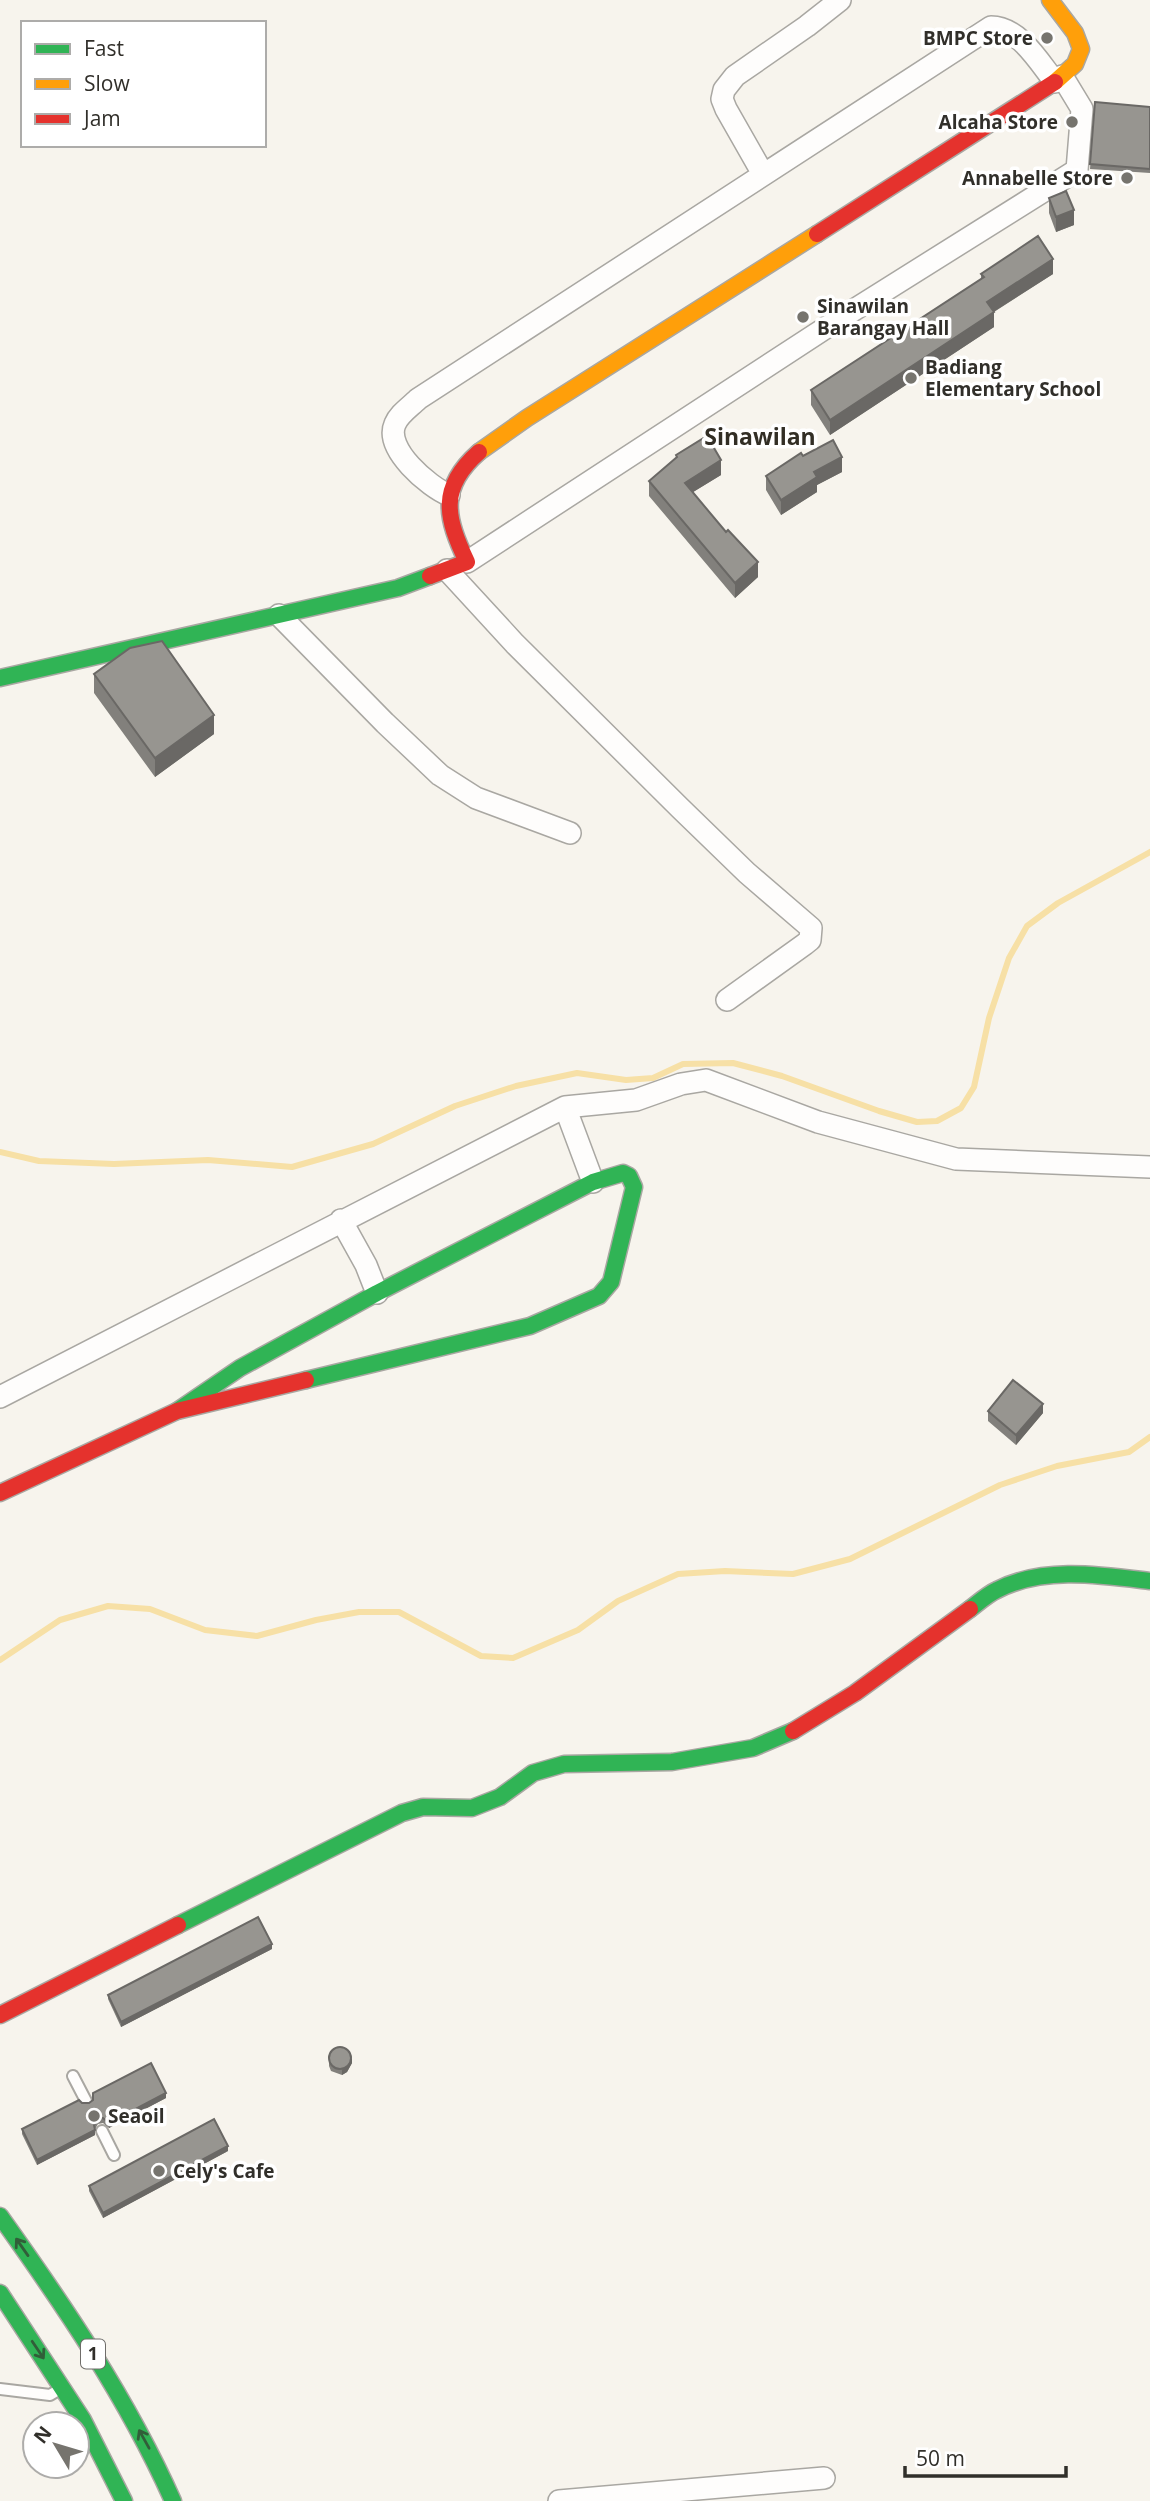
<svg xmlns="http://www.w3.org/2000/svg" width="1150" height="2501" font-family="'Open Sans',sans-serif">
  <rect width="100%" height="100%" fill="#f7f4ed"/>
  <g fill="none" stroke-linecap="round" stroke-linejoin="round">
    <path stroke="#f7e0a6" stroke-width="6" d="M0 1152 39 1161 114 1164 208 1160 292 1167 373 1144 455 1106 516 1086 577 1073 626 1080 653 1078 683 1064 733 1063 782 1076 879 1111 917 1122 937 1121 961 1108 974 1087 989 1018 1009 958 1027 926 1058 903 1150 852
      M0 1660 60 1620 108 1606 150 1609 205 1630 257 1636 316 1620 359 1612H399L481 1656 513 1658 578 1630 618 1601 678 1574 725 1571 793 1574 850 1559 1000 1485 1057 1466 1129 1452 1150 1437"/>
    <g stroke="#a9a7a2" stroke-width="14">
      <path id="lane" d="M73 2076 86 2101
        M102 2131 114 2155
        M0 2389 50 2395 55 2392"/>
    </g>
    <g stroke="#a9a7a2" stroke-width="24">
      <path id="street" d="M763 174 726 109 722 99 724 90 735 76 807 26 840 0
        M449 495C429 487 384 449 395 424 399 414 410 407 418 399L991 27C1019 27 1039 62 1055 82
        M467 562 830 325 1077 170 1082 109 1062 76
        M447 570 515 644 680 808 747 873 811 928 810 940 805 944 727 1000
        M279 615 385 723 440 775 476 798 570 833
        M565 1107 593 1182
        M341 1220 366 1265 377 1293
        M0 1397 565 1107 636 1100 681 1084 706 1080 818 1122 956 1159 1150 1167
        M559 2501 824 2478"/>
    </g>
    <g stroke="#a9a7a2" stroke-width="19">
      <path id="fast" d="M0 678 398 588 430 576
        M177 1411 240 1368 377 1293 593 1182 623 1173 629 1176 634 1187 611 1282 599 1296 530 1326 306 1380
        M970 1609C979 1602 988 1594 997 1590 1043 1566 1101 1575 1150 1581
        M178 1925 402 1813 423 1807 472 1808 500 1797 533 1773 564 1764 672 1762 753 1748 793 1731
        M0 2216C65 2307 127 2398 173 2501
        M0 2293 83 2420 124 2501"/>
    </g>
    <g stroke="#a9a7a2" stroke-width="19">
      <path id="slow" d="M1050 0 1075 33 1081 49 1075 64 1055 82
        M479 452 527 418 817 234"/>
    </g>
    <g stroke="#a9a7a2" stroke-width="19">
      <path id="jam" d="M817 234 1055 82
        M430 576 467 562C446 518 438 488 479 452
        M0 1493 177 1411 306 1380
        M793 1731 855 1693 970 1609
        M0 2015 178 1925"/>
    </g>
    <use href="#lane" stroke="#fefdfc" stroke-width="10"/>
    <use href="#street" stroke="#fefdfc" stroke-width="21"/>
    <use href="#fast" stroke="#30b455" stroke-width="16"/>
    <use href="#slow" stroke="#ff9f0a" stroke-width="16"/>
    <use href="#jam" stroke="#e5322d" stroke-width="16"/>
  </g>
  <path fill="#82807c" d="M1095 102 1150 107V173L1090 169Z
    M1049 198 1074 225 1056 232 1049 213Z
    M981 274H1053L994 312V327L830 435 811 405V390L981 279Z
    M676 455 721 475 693 492 758 577 735 598 649 496V481L676 459Z
    M803 456 842 472 817 485V492L781 515 766 490V476Z
    M94 674 214 734 155 777 94 693Z
    M988 1411 1043 1413 1016 1445 988 1421Z
    M272 1949 121 2027 108 1999V1995Z
    M329 2061 352 2063 347 2072 342 2075 331 2071 329 2066Z
    M166 2098 109 2128 103 2123 98 2124 95 2129V2135L37 2165 22 2134V2129L89 2103Z
    M228 2151 103 2218 89 2191V2186Z"/>
  <path fill="#6a6865" d="M1074 210V225L1056 232V217Z
    M1053 259V274L987 316V302Z
    M994 312V327L830 435V420Z
    M842 457V472L817 485V492L781 515V500L814 472Z
    M721 460V475L685 497V483Z
    M758 562V577L735 598V583Z
    M214 715V734L155 777V758Z
    M1043 1404V1413L1016 1445V1435Z
    M272 1944V1949L121 2027V2022Z
    M352 2058V2063L347 2072 342 2075V2070Z
    M166 2093V2098L109 2128V2123Z
    M95 2130V2135L37 2165V2160Z
    M228 2146V2151L103 2218V2213Z"/>
  <path fill="#979590" stroke="#6a6865" stroke-width="2" d="M1095 102 1150 107V169L1090 164Z
    M1066 191 1074 210 1056 217 1049 198Z
    M1038 236 1053 259 987 302 994 312 830 420 811 390 984 277 981 274Z
    M707 436 721 460 685 483 726 532 728 530 758 562 735 583 649 481 677 457 676 455Z
    M833 440 842 457 814 472 817 477 781 500 766 476 801 453 803 456Z
    M162 641 214 715 155 758 94 674 130 648Z
    M1013 1380 1043 1404 1016 1435 988 1411Z
    M258 1917 272 1944 121 2022 108 1995Z
    M329 2058a11 11 0 1 1 22 0a11 11 0 1 1-22 0Z
    M151 2063 166 2093 109 2123 103 2118 98 2119 94 2125 95 2130 37 2160 22 2129 79 2100 82 2103H89L93 2100V2093Z
    M214 2119 228 2146 103 2213 89 2186Z"/>
  <defs><path id="oneway-shaft" d="M-6 0H5M1.5-3L5.5 0L1.5 3" fill="none" stroke-width="1.6" stroke-linecap="round" stroke-linejoin="round" transform="scale(1.75)"/></defs>
  <g stroke="#315e39">
    <use href="#oneway-shaft" transform="translate(22 2247) rotate(-125)"/>
    <use href="#oneway-shaft" transform="translate(38 2350) rotate(56)"/>
    <use href="#oneway-shaft" transform="translate(144 2439) rotate(-119)"/>
  </g>
  <g fill="#76746e" stroke="#fff" stroke-width="2.5">
    <circle cx="1047" cy="38" r="7"/>
    <circle cx="1072" cy="122" r="7"/>
    <circle cx="1127" cy="178" r="7"/>
    <circle cx="803" cy="317" r="7"/>
    <circle cx="911" cy="378" r="7"/>
    <circle cx="94" cy="2116" r="7"/>
    <circle cx="159" cy="2171" r="7"/>
  </g>
  <g text-anchor="middle" stroke-width="7" stroke-linejoin="round" paint-order="stroke">
    <rect fill="#fff" stroke="#6f6d6a" stroke-width="2" x="81" y="2339.5" width="24" height="29" rx="5"/>
    <g font-size="18" font-weight="bold" fill="#312f2a">
      <text x="93" y="2360">1</text>
    </g>
    <g font-size="19" font-weight="bold" fill="#312f2a" stroke="#fff" text-anchor="start">
      <text x="1033" y="45" text-anchor="end">BMPC Store</text>
      <text x="1058" y="129" text-anchor="end">Alcaha Store</text>
      <text x="1113" y="185" text-anchor="end">Annabelle Store</text>
      <text x="817" y="313">Sinawilan<tspan x="817" dy="22">Barangay Hall</tspan></text>
      <text x="925" y="374">Badiang<tspan x="925" dy="22">Elementary School</tspan></text>
      <text x="108" y="2123">Seaoil</text>
      <text x="173" y="2178">Cely's Cafe</text>
    </g>
    <g font-size="23" font-weight="bold" fill="#322e25" stroke="#fff">
      <text x="760" y="445">Sinawilan</text>
    </g>
  </g>
  <rect x="21" y="21" width="245" height="126" fill="#ffffff" stroke="#adacaa" stroke-width="2"/>
  <rect x="35" y="44" width="35" height="10" fill="#30b455" stroke="#adacaa" stroke-width="2"/>
  <text x="84" y="56" font-size="21" fill="#312f2a">Fast</text>
  <rect x="35" y="79" width="35" height="10" fill="#ff9f0a" stroke="#adacaa" stroke-width="2"/>
  <text x="84" y="91" font-size="21" fill="#312f2a">Slow</text>
  <rect x="35" y="114" width="35" height="10" fill="#e5322d" stroke="#adacaa" stroke-width="2"/>
  <text x="84" y="126" font-size="21" fill="#312f2a">Jam</text>
  <g transform="translate(56 2445) rotate(308)"><circle r="33" fill="#ffffff" stroke="#adacaa" stroke-width="2"/>
  <path d="M0-5L12 26L0 18L-12 26Z" fill="#76746e"/>
  <text y="-10" font-size="19" font-weight="bold" text-anchor="middle" fill="#312f2a">N</text>
  </g>
  <path d="M905 2466v10h161v-10" fill="none" stroke="#312f2a" stroke-width="3.5"/>
  <text x="916" y="2466" font-size="21" fill="#312f2a" stroke="#ffffff" stroke-width="5" paint-order="stroke">50 m</text>
</svg>
